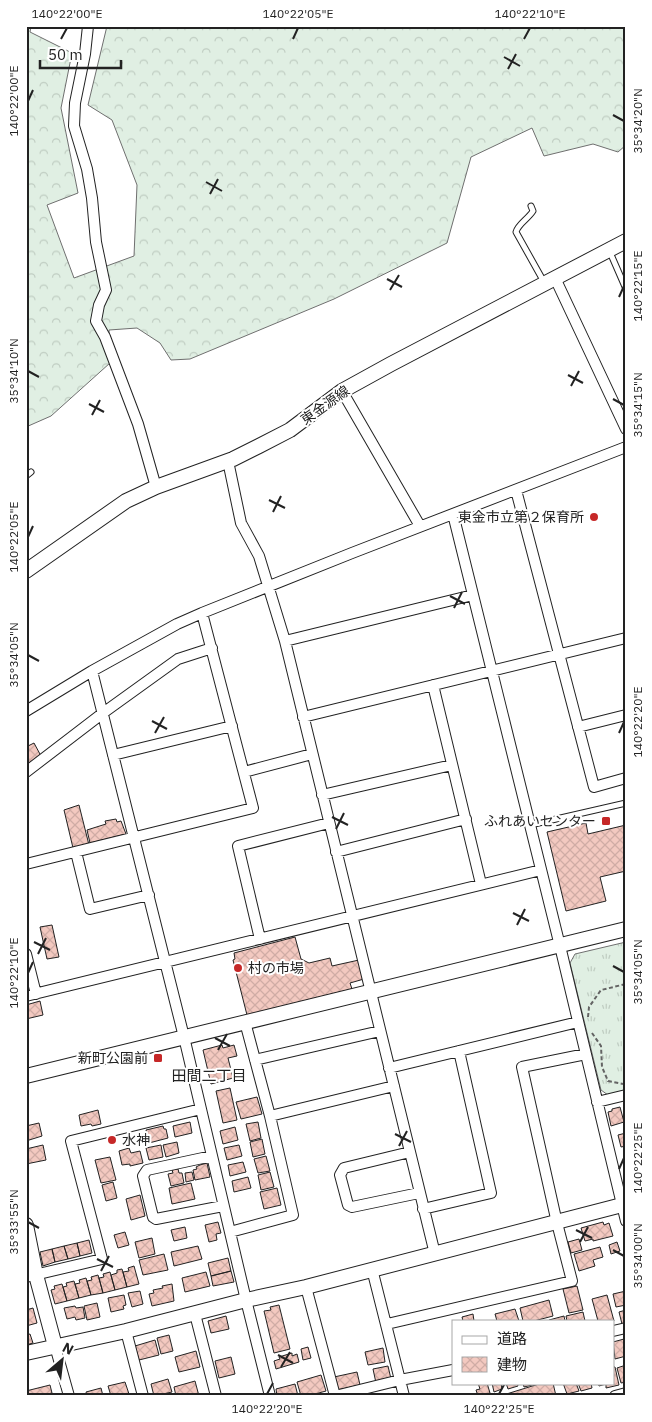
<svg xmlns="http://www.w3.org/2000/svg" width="652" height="1422" font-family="'IBM Plex Sans','Noto Sans JP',sans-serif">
  <defs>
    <pattern id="grass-tufts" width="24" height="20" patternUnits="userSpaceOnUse" patternTransform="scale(1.25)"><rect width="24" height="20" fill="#e0efe3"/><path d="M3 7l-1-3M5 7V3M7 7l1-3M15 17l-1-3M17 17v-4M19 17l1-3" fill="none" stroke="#c0cdc2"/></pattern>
    <pattern id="forest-crowns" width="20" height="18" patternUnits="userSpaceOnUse" patternTransform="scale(1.25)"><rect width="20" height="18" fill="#e0efe3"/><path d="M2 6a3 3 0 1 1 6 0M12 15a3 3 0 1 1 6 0" fill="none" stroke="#c0cdc2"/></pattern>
    <pattern id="building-cross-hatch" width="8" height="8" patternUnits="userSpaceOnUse" patternTransform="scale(1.25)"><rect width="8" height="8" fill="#f3c9c0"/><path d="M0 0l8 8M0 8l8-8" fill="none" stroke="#d0aca5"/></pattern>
  </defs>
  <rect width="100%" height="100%" fill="#fff"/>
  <path fill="url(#grass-tufts)" stroke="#6f6f6f" d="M626 942V1091L608 1095 601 1090 570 963 575 954Z"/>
  <path fill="url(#forest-crowns)" stroke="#6f6f6f" d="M26 26H31L30 32 72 53 61 108 78 193 47 205 74 278 134 256 137 185 112 120 88 105 107 26H626V145L618 152 593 144 544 156 532 128 471 157 447 243 334 299 190 359 171 360 160 343 137 328 109 330 110 363 51 416 26 427Z"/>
  <path fill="url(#building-cross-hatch)" stroke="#222" d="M34 743 41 756 26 765V747Z
    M79 805 89 845 73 848 64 810Z
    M116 819 117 822 121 821 126 834 90 843 87 830 106 824 105 821Z
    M586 823 588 834 626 825V871L600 877 606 901 566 911 547 832Z
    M52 925 59 957 47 959 40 927Z
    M295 937 301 959 309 963 330 958 332 966 359 960 364 979 350 983 352 989 247 1015 233 960 235 959 234 953Z
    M40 1001 43 1015 26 1019V1005Z
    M222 1045 223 1048 234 1045 237 1056 228 1058 233 1078 211 1084 203 1050Z
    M230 1088 237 1120 223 1123 216 1091Z
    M257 1097 262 1114 241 1119 236 1102Z
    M620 1107 624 1122 611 1126 608 1112 612 1111V1109Z
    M98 1110 101 1124 92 1126 91 1124 81 1126 79 1115Z
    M190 1122 192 1133 175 1137 173 1126Z
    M258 1122 261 1138 250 1141 246 1124Z
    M39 1123 42 1136 26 1141V1126Z
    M163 1126 164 1129H166L168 1138 149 1143 146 1130Z
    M235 1127 238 1140 223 1144 220 1131Z
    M626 1133V1146L621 1147 618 1135Z
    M262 1139 265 1154 253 1157 250 1142Z
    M177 1142 179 1153 166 1157 163 1145Z
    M43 1145 46 1160 26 1164V1149Z
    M161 1145 163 1157 149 1160 146 1148Z
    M239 1145 242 1156 227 1160 224 1148Z
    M129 1148 131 1153 140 1151 143 1163 130 1166V1164L122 1165 119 1151Z
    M266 1156 270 1171 258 1173 254 1159Z
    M110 1157 116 1180 101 1183 95 1160Z
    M243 1162 246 1172 230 1176 228 1165Z
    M207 1163 210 1177 195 1180 193 1170 197 1169 196 1167 200 1165Z
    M178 1169 179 1173H182L184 1183 171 1186 168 1174 173 1173 172 1170Z
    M192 1172 194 1180 186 1182 185 1173Z
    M270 1172 274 1187 261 1190 258 1175Z
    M248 1177 251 1188 234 1192 232 1181Z
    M113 1182 117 1198 106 1201 102 1185Z
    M191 1183 195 1199 172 1204 169 1188Z
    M277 1188 281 1205 264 1209 260 1192Z
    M140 1195 145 1216 131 1220 126 1199Z
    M218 1222 221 1233 216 1234 217 1240 209 1242 205 1225Z
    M603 1222 604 1225 609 1223 613 1236 593 1241V1239L585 1241 581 1228Z
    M185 1227 187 1238 174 1241 171 1230Z
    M125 1232 129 1245 118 1248 114 1235Z
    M152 1238 155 1254 139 1258 135 1242Z
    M579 1239 582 1250 571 1253 568 1242Z
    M89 1240 92 1253 80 1256 77 1243Z
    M617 1242 620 1251 611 1254 609 1245Z
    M77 1243 80 1256 68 1259 64 1246Z
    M64 1246 68 1259 55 1262 52 1249Z
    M198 1246 202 1259 174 1266 171 1252Z
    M600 1247 603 1257 593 1260 595 1266 579 1271 574 1254Z
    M52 1249 55 1262 43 1266 40 1252Z
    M164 1254 168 1270 143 1275 139 1260Z
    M228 1258 231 1271 211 1276 208 1263Z
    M134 1266 139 1284 127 1287 123 1272 129 1271 128 1268Z
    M122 1269 127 1287 115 1290 111 1275 117 1273V1270Z
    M231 1271 234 1282 213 1286 211 1276Z
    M110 1272 115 1290 103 1293 99 1278 104 1277 103 1274Z
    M206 1272 210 1286 185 1292 182 1278Z
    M98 1275 103 1293 91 1295 87 1281 92 1280 91 1277Z
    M86 1278 91 1295 79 1298 75 1284 80 1283 79 1280Z
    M74 1281 79 1298 67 1301 63 1287 67 1286 66 1283Z
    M62 1284 67 1301 55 1304 51 1290 55 1289 54 1286Z
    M172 1284 174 1301 152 1306 149 1294 154 1293 153 1290 163 1288 162 1286Z
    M577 1286 583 1310 569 1313 563 1289Z
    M140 1291 143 1304 132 1307 128 1293Z
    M626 1291V1305L616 1307 613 1294Z
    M124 1295 126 1305 123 1306 124 1309 111 1312 108 1298Z
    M607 1295 614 1321H598L592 1299Z
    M549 1300 553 1316 534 1321H523L520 1308Z
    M97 1303 100 1317 87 1320 84 1306Z
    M279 1305 290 1349 274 1353 264 1311 271 1310 270 1307Z
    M75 1306 76 1308 83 1307 85 1318 76 1320 75 1317 67 1319 64 1308Z
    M33 1308 37 1323 26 1326V1310Z
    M515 1309 519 1321H497L495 1314Z
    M626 1310V1323L622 1324 619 1312Z
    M583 1312 585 1321H567L566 1316Z
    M473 1314 474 1321H463L462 1317Z
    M226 1316 229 1329 211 1333 208 1321Z
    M564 1316 565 1321H549V1320Z
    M30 1334 33 1343 26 1345V1335Z
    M169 1335 173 1351 161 1354 157 1338Z
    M624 1339 626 1356 615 1359 613 1342Z
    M155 1340 159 1355 139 1360 135 1346Z
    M308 1347 311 1358 303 1360 301 1349Z
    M383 1348 385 1362 368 1365 365 1352Z
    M196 1351 200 1367 179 1372 175 1357Z
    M292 1353V1356L297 1354 299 1362 276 1369 274 1361 280 1359 279 1357Z
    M231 1357 235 1374 219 1378 215 1361Z
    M626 1365V1382L621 1383 617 1368Z
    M388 1366 391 1379 376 1383 373 1369Z
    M613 1367H615L619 1385 606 1388V1384L599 1386 598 1383H613Z
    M357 1372 360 1385 337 1390 334 1377Z
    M321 1375 326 1391 308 1396H301L297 1382Z
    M168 1379 172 1392 154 1396 151 1384Z
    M195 1381 199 1396H176L174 1387Z
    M125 1382 129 1394 111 1396 108 1386Z
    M478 1383H487L490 1393 478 1396 476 1390 480 1389Z
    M492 1383H501L502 1389 494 1392Z
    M506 1383H517L518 1386 508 1389Z
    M523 1383H535L536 1384 524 1387Z
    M542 1383H553L556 1396H500Z
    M563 1383H576L579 1391 567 1394Z
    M578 1383H591L592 1388 581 1391Z
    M295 1384 298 1396H277L276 1389Z
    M50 1385 52 1393 47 1394V1396H26V1391Z
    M101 1388 103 1396H87L86 1392Z"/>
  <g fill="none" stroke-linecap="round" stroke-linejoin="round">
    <g stroke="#222" stroke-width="7">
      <path id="lane" d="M531 206 533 211C528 219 518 224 516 232L544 282
        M609 250 626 289
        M26 476 31 472
        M530 825 626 803"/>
    </g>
    <g stroke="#222" stroke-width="12">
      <path id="street" d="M88 26 85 54 75 103 74 126 87 169 92 198 96 242 106 290 99 305 96 321 105 337 138 424 156 487
        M555 278 626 429
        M342 391 420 526
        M228 461 241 523 259 556 285 641 435 1254
        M516 490 594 787 626 778
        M453 514 560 946 626 1221
        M285 641 473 595
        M92 671 184 1037 246 1300 270 1396
        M433 685 481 884
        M26 711 92 671 177 624 202 613 352 553 626 447
        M303 717 626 638
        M578 727 626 715
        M113 755 232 726
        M26 772 103 713 178 659 212 648
        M244 772 312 754
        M322 795 452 765
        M76 852 90 909 149 895
        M336 852 466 819
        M26 864 253 808 202 613
        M260 939 238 846 329 823
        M26 954 36 994
        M26 996 541 870
        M255 1060 380 1031
        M389 1068 578 1022
        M597 1102 626 1095
        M270 1116 394 1086
        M410 1152 344 1168 340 1175 348 1205 352 1207 419 1193
        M212 1156 147 1170 143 1176 153 1217 156 1219 223 1206
        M423 1209 491 1193 459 1051
        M230 1232 293 1215 270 1116 245 1022
        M372 1269 404 1396
        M26 1277 102 1259 71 1141 201 1109
        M306 1287 335 1396 400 1380 453 1370
        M195 1314 216 1396
        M387 1324 572 1281 557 1223 522 1067 586 1054
        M126 1331 143 1396
        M613 1331 626 1328
        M55 1346 69 1396
        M615 1396 626 1393"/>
    </g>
    <g stroke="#222" stroke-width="16">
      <path id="secondary" d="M26 571 126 501 156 487 233 459 259 446 290 430 342 391 391 364 626 241
        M26 1076 626 929
        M26 1225 36 1275 55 1346
        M26 1353 126 1331 246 1300 306 1287 622 1205"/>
    </g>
    <path stroke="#646464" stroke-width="2" stroke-dasharray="4 2.5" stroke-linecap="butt" d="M588 1017 589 1007 601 990 626 984
      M592 1033 601 1046 602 1067 608 1081 623 1084"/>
    <use href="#lane" stroke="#fff" stroke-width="5"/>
    <use href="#street" stroke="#fff" stroke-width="10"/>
    <use href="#secondary" stroke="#fff" stroke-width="14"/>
  </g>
  <path fill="none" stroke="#222" stroke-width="2" d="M61 39 67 28M293 39 298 28M524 39 530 28M504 57 520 66M508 69 516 54M28 101 33 90M613 115 624 121M206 182 222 191M210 194 218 179M387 279 402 287M390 290 399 275M619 297 624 286M28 371 39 377M568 375 583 383M571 386 579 371M613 399 624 405M89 404 104 412M92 415 100 400M269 500 285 508M273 512 281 496M28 537 33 526M450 596 465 604M454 608 462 592M28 655 39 661M152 721 167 729M155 733 164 717M619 733 624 722M332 817 348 825M336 829 344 813M513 913 529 921M517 925 525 909M34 942 50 950M38 954 46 938M613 966 624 972M28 973 33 962M215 1038 230 1046M218 1050 227 1034M395 1134 411 1142M399 1146 407 1131M619 1169 624 1158M28 1222 39 1228M576 1230 592 1238M580 1242 588 1227M613 1250 624 1256M97 1259 113 1267M101 1271 109 1256M278 1355 293 1363M281 1367 290 1352M267 1394 273 1383M499 1394 505 1383"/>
  <g fill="#c62828" stroke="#fff" stroke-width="2">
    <circle cx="594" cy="517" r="5"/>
    <rect x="601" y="816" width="10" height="10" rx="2.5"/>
    <circle cx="238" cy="968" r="5"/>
    <rect x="153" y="1053" width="10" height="10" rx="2.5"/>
    <circle cx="112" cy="1140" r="5"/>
  </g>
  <g text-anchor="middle" stroke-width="4" stroke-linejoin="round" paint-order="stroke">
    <g font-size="14" fill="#222" stroke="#fff">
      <text transform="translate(325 405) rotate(-35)" y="5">東金源線</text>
    </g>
    <g font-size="14" fill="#222" stroke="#fff" text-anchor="end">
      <text x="584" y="522">東金市立第２保育所</text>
      <text x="596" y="826">ふれあいセンター</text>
      <text x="248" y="973" text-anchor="start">村の市場</text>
      <text x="148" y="1063">新町公園前</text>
      <text x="122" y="1145" text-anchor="start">水神</text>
    </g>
    <g font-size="15" fill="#222" stroke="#fff">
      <text x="209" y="1081">田間二丁目</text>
    </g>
  </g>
  <rect width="652" height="1422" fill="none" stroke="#ffffff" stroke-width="55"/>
  <rect x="452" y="1320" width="162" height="65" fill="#ffffff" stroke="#a7a7a7"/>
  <rect x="462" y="1336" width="25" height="8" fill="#ffffff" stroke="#a7a7a7"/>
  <text x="497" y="1344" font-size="15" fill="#222222">道路</text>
  <rect x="462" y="1357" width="25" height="15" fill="url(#building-cross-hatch)" stroke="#a7a7a7"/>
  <text x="497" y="1370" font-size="15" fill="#222222">建物</text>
  <g transform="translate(62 1360) rotate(28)" stroke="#ffffff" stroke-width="4" paint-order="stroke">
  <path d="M0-4L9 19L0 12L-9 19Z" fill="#222222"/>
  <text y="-8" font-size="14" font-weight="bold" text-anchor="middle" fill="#222222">N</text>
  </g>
  <path d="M40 60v8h81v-8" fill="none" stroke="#222222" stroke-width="2.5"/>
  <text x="48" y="60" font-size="15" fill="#222222" stroke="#ffffff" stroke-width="4" paint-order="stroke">50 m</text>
  <rect x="28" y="28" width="596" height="1366" fill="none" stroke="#222" stroke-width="2"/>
  <g font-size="12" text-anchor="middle" fill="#222">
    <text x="67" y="18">140°22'00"E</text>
    <text x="298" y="18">140°22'05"E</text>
    <text x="530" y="18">140°22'10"E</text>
    <text transform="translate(14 101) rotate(-90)" y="4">140°22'00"E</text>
    <text transform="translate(638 121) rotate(-90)" y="4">35°34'20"N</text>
    <text transform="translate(638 286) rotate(-90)" y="4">140°22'15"E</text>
    <text transform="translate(14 371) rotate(-90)" y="4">35°34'10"N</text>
    <text transform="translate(638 405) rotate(-90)" y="4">35°34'15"N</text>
    <text transform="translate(14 537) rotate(-90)" y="4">140°22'05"E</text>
    <text transform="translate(14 655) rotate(-90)" y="4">35°34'05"N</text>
    <text transform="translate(638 722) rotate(-90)" y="4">140°22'20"E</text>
    <text transform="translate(638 972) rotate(-90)" y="4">35°34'05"N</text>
    <text transform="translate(14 973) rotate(-90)" y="4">140°22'10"E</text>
    <text transform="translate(638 1158) rotate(-90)" y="4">140°22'25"E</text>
    <text transform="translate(14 1222) rotate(-90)" y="4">35°33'55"N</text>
    <text transform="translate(638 1256) rotate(-90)" y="4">35°34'00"N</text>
    <text x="267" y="1413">140°22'20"E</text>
    <text x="499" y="1413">140°22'25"E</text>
  </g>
</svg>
